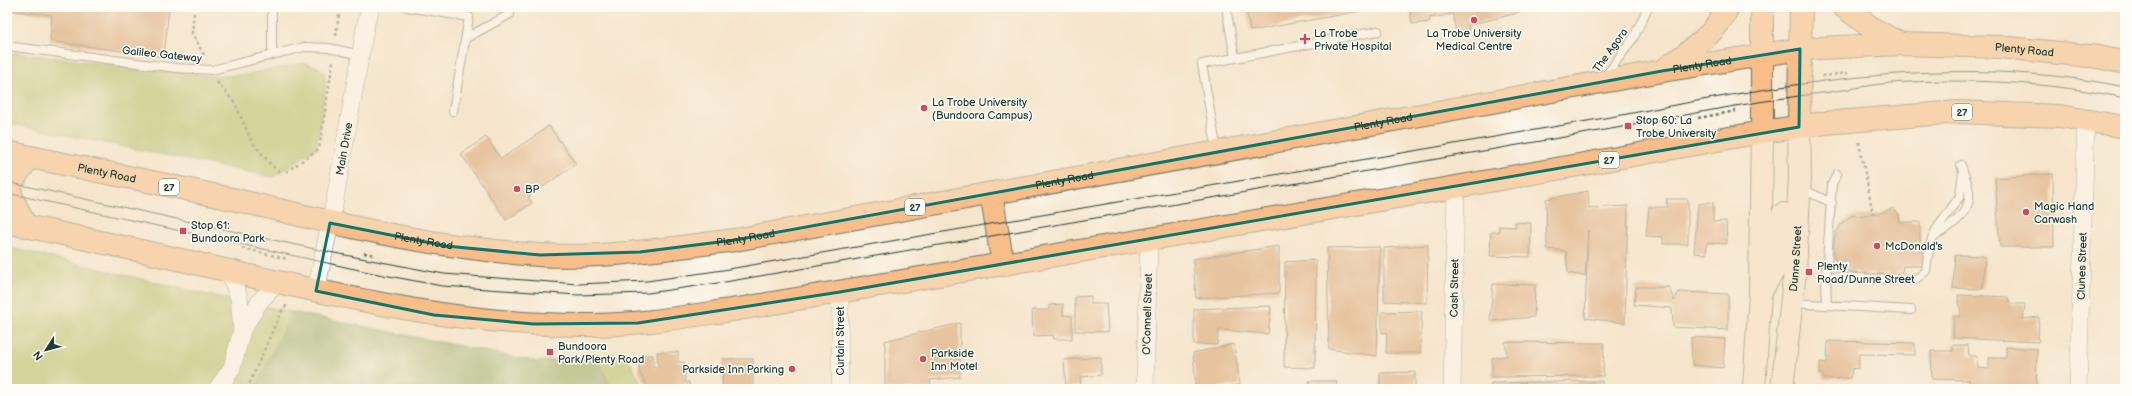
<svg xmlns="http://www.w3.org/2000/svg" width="2132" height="396" font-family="'Balsamiq Sans',sans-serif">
  <rect width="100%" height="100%" fill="#fdfcf7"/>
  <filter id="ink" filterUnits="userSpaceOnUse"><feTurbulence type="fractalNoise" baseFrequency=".025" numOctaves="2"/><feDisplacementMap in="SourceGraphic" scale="8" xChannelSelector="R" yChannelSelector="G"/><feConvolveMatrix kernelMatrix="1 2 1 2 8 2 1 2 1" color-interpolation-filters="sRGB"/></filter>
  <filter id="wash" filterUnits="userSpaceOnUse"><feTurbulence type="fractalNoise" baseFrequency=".012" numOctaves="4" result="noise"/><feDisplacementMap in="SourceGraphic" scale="16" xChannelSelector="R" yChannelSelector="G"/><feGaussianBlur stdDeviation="0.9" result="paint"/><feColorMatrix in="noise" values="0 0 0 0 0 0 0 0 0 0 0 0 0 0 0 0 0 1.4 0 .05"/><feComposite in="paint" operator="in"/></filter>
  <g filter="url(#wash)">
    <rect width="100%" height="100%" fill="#f5e5cc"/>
    <path fill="#aabf64" stroke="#647e4c" d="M7 52 211 76 244 75 303 63 318 67 324 72 326 84 316 148 273 177 7 123Z
      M7 247 204 294 538 362 625 353 645 389H7Z"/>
    <path fill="#87a65a" stroke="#537247" d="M292 312 538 362 596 356 612 389H255Z"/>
    <g id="blocks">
      <path fill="#d49a68" d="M7 7H169L164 57 50 41 52 15 7 10Z
        M1246 7H1377V8L1250 31Z
        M1413 7H1529L1514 14 1468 25 1469 31 1456 33 1453 14 1429 18 1430 22 1412 24 1410 9H1413Z
        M549 126 576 164 528 197 532 203 506 220 461 154 486 137 501 159Z
        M2053 174 2054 247H2000L1995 178Z
        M1588 191 1589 208 1628 206 1625 323 1585 318 1588 230 1585 276 1568 273 1566 251 1547 249 1546 199Z
        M1666 199H1688V244H1663V237L1646 236 1649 207H1668Z
        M1713 202V222L1726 221 1727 244 1707 243 1706 254 1694 253 1698 204Z
        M1893 208 1898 213 1900 222H1920V252H1931V263L1925 262 1924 266H1903L1902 272 1897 273V285L1889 284V274H1866V283L1858 284V272H1849L1850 261H1836L1834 259V240L1837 231 1842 223 1851 216 1879 214Z
        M1515 222 1531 223 1530 257 1490 256 1491 232H1499V226L1516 227Z
        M1428 245 1427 303 1384 301V248Z
        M1279 246V293L1196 298 1193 259Z
        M1380 247 1377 356 1329 349 1327 248Z
        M1955 255 1985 256 1983 289 1953 288Z
        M1316 260 1315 368 1284 367 1285 262Z
        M1493 284 1535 285 1534 317 1490 321Z
        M1636 287H1669L1674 301 1679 292 1728 294V330L1673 327 1672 308 1634 305Z
        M1958 295 2008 297 2011 304H2025L2023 319 2039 317 2038 342 1953 338 1954 316H1961Z
        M1091 296V304H1106L1108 332 1075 331V297Z
        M1063 304V315L1072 316V339H1054L1053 335 1033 336 1032 310H1049V305Z
        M1271 306 1268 334 1219 330 1217 345 1194 344V309Z
        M1422 311 1420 353H1386L1387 332 1382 333V312Z
        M960 323V377L930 380 931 389H885V341Z
        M1691 337 1725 339 1723 368 1692 365Z
        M1828 341 1915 343V355L1859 354V368L1852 369 1850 378 1823 379V374H1820V362L1827 363Z
        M1505 342 1604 343 1603 376 1492 377V358L1507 356Z
        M1234 344 1240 385 1196 389 1193 353Z
        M1953 345H1968L1969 356H1976L1978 368 1989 369V358H2006V347L2037 349 2036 389 1971 387 1969 380 1932 379 1931 351H1953Z
        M657 352H678V362L685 363V382H689L690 389H649L639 372V355H653V367H658Z
        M1101 357V375L1080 377 1081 386 1066 387 1064 360Z
        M723 359H753V387L756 389H722Z
        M1415 372V389H1309V381H1337L1336 387H1380V373Z
        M1602 381V389H1491V383Z"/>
    </g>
  </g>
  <g filter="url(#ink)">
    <use href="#blocks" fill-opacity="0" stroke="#6a7869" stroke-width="1"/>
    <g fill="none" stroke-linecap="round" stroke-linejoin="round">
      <g stroke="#6a7869" stroke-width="10">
        <path id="service" d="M407 7 469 17 453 111
          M1226 7 1235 58 1378 31
          M466 38 510 14
          M7 46 176 68 212 70 304 47 329 48 361 55
          M272 55V7
          M1605 77 1634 37 1648 7
          M1217 152 1202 64 1235 58
          M1800 188 1832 203
          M1934 236C1952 226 1975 211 1968 186 1966 179 1963 172 1961 165
          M1826 277 1915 280 1926 271 1929 247 1936 230 1960 196 1963 171
          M1792 303 1911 310
          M1827 305 1826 277 1832 184 1837 174"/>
      </g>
      <g stroke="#6a7869" stroke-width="18">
        <g id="minor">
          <path d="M228 270 239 297 242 330"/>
          <path id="s1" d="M316 291 335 199 366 23 371 7"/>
          <path d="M217 389 232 368 242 330 260 301 278 282"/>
          <path d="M840 389V292"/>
          <path id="s2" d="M1145 389 1149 240"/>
          <path id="s3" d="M1452 389 1456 187"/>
          <path id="s4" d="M2078 389 2086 119"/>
        </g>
      </g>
      <g stroke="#6a7869" stroke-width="24">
        <g id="secondary">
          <path d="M1760 293 1779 261 1783 214"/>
          <path d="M1754 389 1760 293 1762 132"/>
          <path id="s5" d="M1782 389 1795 271 1800 176 1799 127"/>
        </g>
      </g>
      <g stroke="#6a7869" stroke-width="24">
        <path id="primary" d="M1844 7 1873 29 1901 44
          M1800 49 1801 7
          M1762 55V7
          M1662 71C1686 54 1716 35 1728 7"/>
      </g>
      <g stroke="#6a7869" stroke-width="24">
        <g id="trunk">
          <path d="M1762 55V132"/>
          <path d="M1799 127 1800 49"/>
          <path id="s6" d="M7 152C98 172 189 188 279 210 365 231 451 249 539 255 605 259 670 248 735 240L1662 71 1800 49 1901 44 2000 47 2099 57 2125 63"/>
          <path d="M991 193 1003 265"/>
          <path d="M7 222C82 238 158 254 233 272 352 299 466 326 590 325 639 325 689 316 738 309L1456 187 1762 132 1825 123 1957 112 2059 116 2125 127"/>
          <path d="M26 226C6 186 3 192 30 157"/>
        </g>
      </g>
      <path stroke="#6a7869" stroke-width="2.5" stroke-dasharray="3 3" stroke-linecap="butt" d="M194 13 192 33 205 57
        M336 36 340 7
        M1822 76 1848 73
        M217 82 235 103 252 142 270 164 282 174
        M1698 118 1736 111
        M1859 142 1873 214
        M286 172 319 149 333 61
        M242 248 287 259
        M364 253 376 255
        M247 389 281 312 287 305"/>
      <use href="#service" stroke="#fff" stroke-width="8"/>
      <use href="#minor" stroke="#fff" stroke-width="17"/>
      <use href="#secondary" stroke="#fde5d0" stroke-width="22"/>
      <use href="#primary" stroke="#f9bd89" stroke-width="22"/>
      <use href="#trunk" stroke="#f9bd89" stroke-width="22"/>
      <path stroke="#1f3d34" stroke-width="1" d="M7 182 324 251 444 274 578 284 647 281 723 270 1622 115C1790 83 1955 52 2125 87
        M7 193 373 273 442 286 578 295 648 293 725 282 1628 126C1695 113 1762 100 1830 92 1850 89 1870 85 1890 83 1968 78 2049 82 2125 98"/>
    </g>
  </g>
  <path d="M0 0H2132V396H0ZM1800 49 1799 127 840 292 638 323 534 324 434 315 316 291 330 223 446 246 540 255 640 252 735 240 1662 71Z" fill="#f5e5cc" fill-opacity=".55" fill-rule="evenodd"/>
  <path fill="none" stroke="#0f766e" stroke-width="3" stroke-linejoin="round" d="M1800 49 1799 127 840 292 638 323 534 324 434 315 316 291 330 223 446 246 540 255 640 252 735 240 1662 71Z"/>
  <g fill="#d1495b" stroke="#fdfcf7" stroke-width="1.5">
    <circle cx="1474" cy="20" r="4"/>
    <path d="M1303 33h4v4h4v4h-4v4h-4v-4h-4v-4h4z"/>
    <circle cx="924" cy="108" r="4"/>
    <rect x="1624" y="122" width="8" height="8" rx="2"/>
    <circle cx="517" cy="189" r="4"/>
    <circle cx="2026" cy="212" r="4"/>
    <rect x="179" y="227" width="8" height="8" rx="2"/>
    <circle cx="1877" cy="246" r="4"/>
    <rect x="1805" y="268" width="8" height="8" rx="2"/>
    <rect x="546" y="348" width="8" height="8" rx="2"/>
    <circle cx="923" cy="359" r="4"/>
    <circle cx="792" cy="369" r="4"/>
  </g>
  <g text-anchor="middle" stroke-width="3" stroke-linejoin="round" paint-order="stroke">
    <g fill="#fdfcf7" stroke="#62766e" stroke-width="1">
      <rect x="1952" y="104" width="20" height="16" rx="3"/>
      <rect x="1599" y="152" width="20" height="16" rx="3"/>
      <rect x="159" y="179" width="20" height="16" rx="3"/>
      <rect x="905" y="199" width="20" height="16" rx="3"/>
    </g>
    <g font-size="10" font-weight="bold" fill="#1f3d34">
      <text x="1962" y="116">27</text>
      <text x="1609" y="164">27</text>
      <text x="169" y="191">27</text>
      <text x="915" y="211">27</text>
    </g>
    <g font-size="11" fill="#1f3d34" stroke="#fdfcf7" text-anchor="start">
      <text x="1314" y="37">La Trobe<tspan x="1314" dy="13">Private Hospital</tspan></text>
      <text x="1474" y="37" text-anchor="middle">La Trobe University<tspan x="1474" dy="13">Medical Centre</tspan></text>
      <text x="932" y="106">La Trobe University<tspan x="932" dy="13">(Bundoora Campus)</tspan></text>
      <text x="1636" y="124">Stop 60: La<tspan x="1636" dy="13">Trobe University</tspan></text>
      <text x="525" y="193">BP</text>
      <text x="2034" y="210">Magic Hand<tspan x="2034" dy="13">Carwash</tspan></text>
      <text x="191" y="229">Stop 61:<tspan x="191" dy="13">Bundoora Park</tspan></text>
      <text x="1885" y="250">McDonald's</text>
      <text x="1817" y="270">Plenty<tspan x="1817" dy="13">Road/Dunne Street</tspan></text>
      <text x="558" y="350">Bundoora<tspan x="558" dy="13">Park/Plenty Road</tspan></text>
      <text x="931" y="357">Parkside<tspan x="931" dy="13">Inn Motel</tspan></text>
      <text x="784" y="373" text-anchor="end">Parkside Inn Parking</text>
    </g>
    <g font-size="11" fill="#1f3d34" stroke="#fdfcf7">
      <text transform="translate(1610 50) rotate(-54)" y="4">The Agora</text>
      <text dy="4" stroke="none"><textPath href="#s6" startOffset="2046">Plenty Road</textPath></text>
      <text transform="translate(162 54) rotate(6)" y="4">Galileo Gateway</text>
      <text dy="4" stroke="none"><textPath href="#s6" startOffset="1722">Plenty Road</textPath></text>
      <text dy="4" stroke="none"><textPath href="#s6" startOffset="1398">Plenty Road</textPath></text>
      <text dy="4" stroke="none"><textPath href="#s1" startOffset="145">Main Drive</textPath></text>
      <text dy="4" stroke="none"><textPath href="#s6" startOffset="102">Plenty Road</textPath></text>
      <text dy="4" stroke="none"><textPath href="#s6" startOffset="1074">Plenty Road</textPath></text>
      <text dy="4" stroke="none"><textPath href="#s6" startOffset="750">Plenty Road</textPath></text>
      <text dy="4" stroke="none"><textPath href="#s6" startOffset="426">Plenty Road</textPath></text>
      <text dy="4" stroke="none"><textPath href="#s5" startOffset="131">Dunne Street</textPath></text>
      <text dy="4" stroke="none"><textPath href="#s4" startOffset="123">Clunes Street</textPath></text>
      <text dy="4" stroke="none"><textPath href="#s3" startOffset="101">Cash Street</textPath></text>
      <text dy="4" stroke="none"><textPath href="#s2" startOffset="75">O'Connell Street</textPath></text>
      <text transform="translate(840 341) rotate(-90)" y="4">Curtain Street</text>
    </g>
  </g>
  <rect width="2132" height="396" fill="none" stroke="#fdfcf7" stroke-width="24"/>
  <g transform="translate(46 350) rotate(234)" stroke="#fdfcf7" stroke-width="3" paint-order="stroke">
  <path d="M0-3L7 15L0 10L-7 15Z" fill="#1f3d34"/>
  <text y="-6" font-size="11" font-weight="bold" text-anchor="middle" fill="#1f3d34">N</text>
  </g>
</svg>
